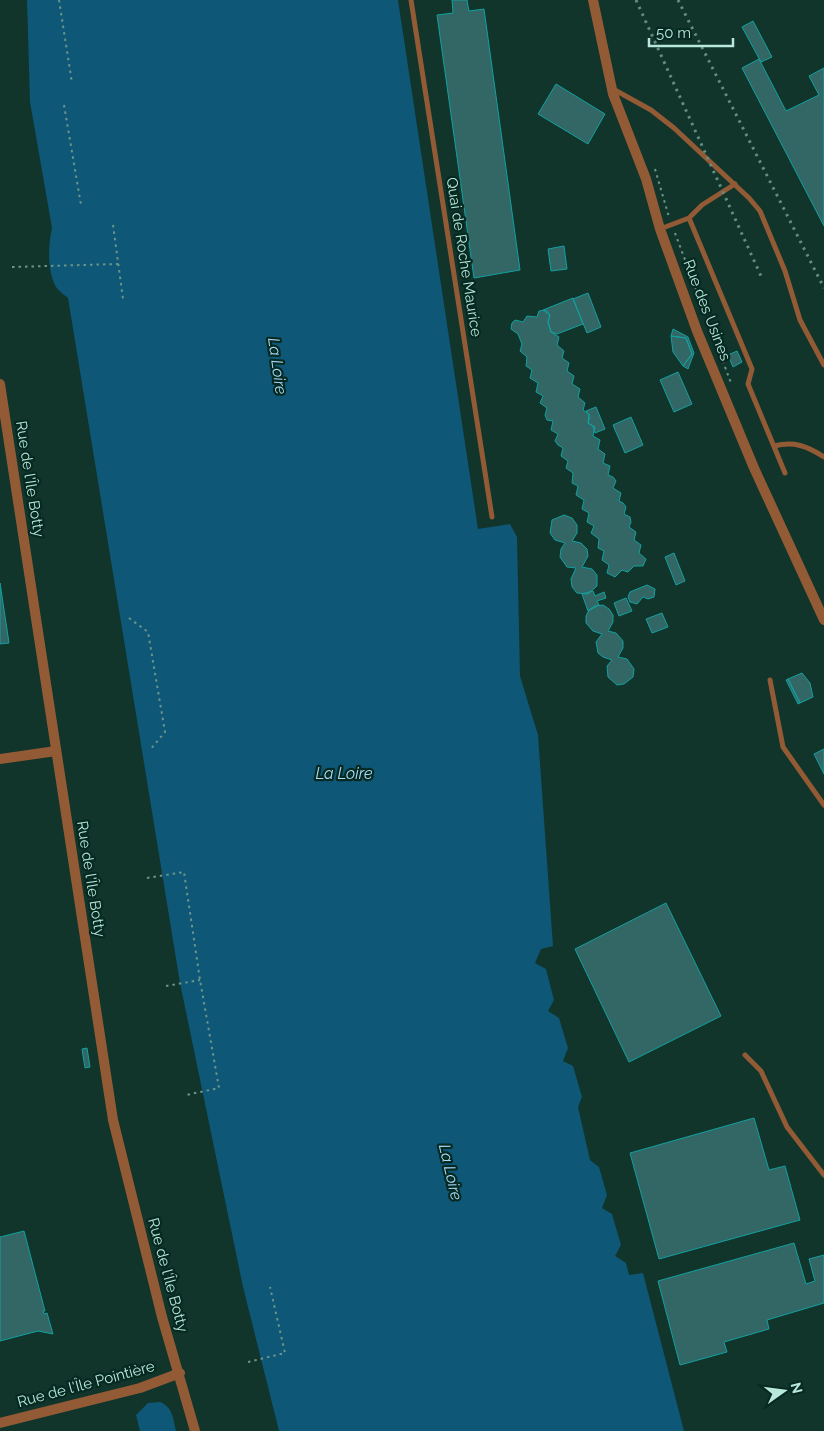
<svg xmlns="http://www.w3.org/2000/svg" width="824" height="1431" font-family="Raleway,sans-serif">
  <rect width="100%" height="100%" fill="#11342b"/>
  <path fill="#0e5777" d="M27 0H398L478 529 510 524 517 537 520 676 538 735 553 946 541 949 535 963 546 969 554 1000 548 1011 559 1018 568 1048 563 1061 573 1066 582 1097 578 1107 590 1160 599 1167 607 1195 602 1208 612 1214 621 1245 615 1256 626 1263 629 1275 643 1273 684 1431H279L243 1287 180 983 68 298C64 295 59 291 56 287 47 271 48 245 52 228L30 102Z
    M160 1402C173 1407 173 1419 176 1431H140L136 1415 148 1403Z"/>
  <path fill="#326766" stroke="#11a1a0" d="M452 0H467L469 11 484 9 520 270 474 278 437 15 453 13Z
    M753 21 772 57 761 62 742 27Z
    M759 59 786 111 819 95 809 76 824 68V226L742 68Z
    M556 84 605 114 588 144 538 114Z
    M564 246 567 269 551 271 548 249Z
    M588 293 601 327 587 333 573 299Z
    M573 298 583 324 557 334 551 332 548 322 550 315 543 310Z
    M546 310 550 315 548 322 551 332 559 337 557 345 564 351 562 358 569 363 567 371 574 376 572 384 580 389 578 397 585 403 583 410 589 414 588 423 595 427 593 436 600 440 598 449 605 454 603 463 610 466 608 475 613 477 616 481 613 488 621 493 619 501 623 503 626 507 624 514 630 517 631 522 629 527 636 532 634 540 641 545 639 553 646 559 643 566H634L628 572 622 570 615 577 607 573 609 565 602 560 604 551 598 548 599 539 591 533 594 526 587 522 589 513 582 509 584 500 576 495 578 486 572 483 573 473 566 468 568 461 561 456 563 448 558 445 555 441 558 434 551 430 553 421 547 420 545 415 547 408 540 403 543 396 536 392 538 383 530 378 532 370 526 366 527 357 520 351 522 344 518 334 511 329 512 323 515 320 523 322 527 316 537 317 539 311Z
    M673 329 688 337 694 353 688 369 683 366 692 354 686 338 671 336Z
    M671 336 686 338 692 354 683 366 673 352Z
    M737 351 742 362 733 367 728 355Z
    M678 372 692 404 674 412 660 380Z
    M596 407 605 429 595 433 593 426 588 423 590 416 586 411Z
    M631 417 643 445 625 453 613 425Z
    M564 515 572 518 577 525V533L572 541 581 543 587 549 588 556 582 567 592 569 597 575V586L588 594 577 593 572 587 571 579 576 568 567 567 560 557 561 549 565 543 555 540 550 533 552 520Z
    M674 553 685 581 676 585 665 557Z
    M0 583 9 643 0 644Z
    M647 585 655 589 654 597 648 599 643 597 637 604 630 602 628 597 630 592Z
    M593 591 595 596 604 592 606 598 597 601 599 605 588 611 582 594Z
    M626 598 632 611 619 616 614 603Z
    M603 605 609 609 613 615V622L608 631 616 633 623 641V648L618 657 627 659 634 669 633 677 624 684 617 685 608 677 607 666 612 660 603 657 598 653 596 642 602 634 593 631 586 623V616L589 610 595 606Z
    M662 613 668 627 652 633 646 619Z
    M802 673 810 683 813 697 800 703 788 679Z
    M788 679 800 703 798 704 786 680Z
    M824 749V774L814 754Z
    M666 903 721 1016 629 1062 575 949Z
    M87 1048 90 1067 85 1068 82 1049Z
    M754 1118 769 1170 785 1166 800 1220 659 1259 630 1153Z
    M24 1231 45 1311H43L44 1314 47 1313 53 1334 38 1331 0 1341V1237Z
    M794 1243 806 1284 815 1281 809 1259 824 1255V1303L767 1320 769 1329 724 1342 727 1352 680 1365 658 1281Z"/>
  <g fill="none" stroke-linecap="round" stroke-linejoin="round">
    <path stroke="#6b9588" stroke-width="2" stroke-dasharray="2.5 4" stroke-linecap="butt" d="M59 0 72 83
      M64 105 81 205
      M655 169 669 217
      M113 225 123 299
      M675 233 731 383
      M12 267 118 264
      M129 618 148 632 165 732 150 750
      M147 878 184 872 200 980 219 1088 186 1095
      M166 986 200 980
      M248 1362 285 1353 270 1287"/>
    <path stroke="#935b35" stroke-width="5" d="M411 0 492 517
      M613 89 651 110 674 128 749 198 760 211 785 271 800 320 824 365
      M689 218 752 369 748 384 785 473
      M660 229 689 218 702 205 735 184
      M774 446C794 441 807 446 824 457
      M770 680 783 747 824 805
      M745 1055 761 1071 787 1127 824 1175"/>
    <path stroke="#935b35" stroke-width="10" d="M593 0 613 94 646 179 660 229 697 331 754 468 824 620
      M0 384 113 1120 162 1317 195 1431
      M0 759 56 751
      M0 1423 140 1388 180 1373"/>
    <path stroke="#648d81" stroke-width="3" stroke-dasharray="2.5 5" stroke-linecap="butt" d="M636 0 761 276
      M678 0 824 288"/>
  </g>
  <g text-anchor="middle" stroke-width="4.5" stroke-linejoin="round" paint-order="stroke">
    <g font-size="15" fill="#b8e8d9" stroke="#062921">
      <text transform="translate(464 257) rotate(81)" y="5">Quai de Roche Maurice</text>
      <text transform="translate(707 310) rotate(69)" y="5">Rue des Usines</text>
      <text transform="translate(30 479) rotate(81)" y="5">Rue de l'Île Botty</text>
      <text transform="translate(91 879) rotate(81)" y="5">Rue de l'Île Botty</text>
      <text transform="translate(168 1275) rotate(75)" y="5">Rue de l'Île Botty</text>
      <text transform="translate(86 1384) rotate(-15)" y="5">Rue de l'Île Pointière</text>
    </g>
    <g font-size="16" font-style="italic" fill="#a7dcfa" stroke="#062921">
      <text transform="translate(278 366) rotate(82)" y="6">La Loire</text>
      <text x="344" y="779">La Loire</text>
      <text transform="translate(451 1172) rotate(77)" y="6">La Loire</text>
    </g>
  </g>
  <g transform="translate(784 1391) rotate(76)" stroke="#062921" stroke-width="4" paint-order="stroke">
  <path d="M0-4L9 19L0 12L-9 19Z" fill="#b8e8d9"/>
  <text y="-8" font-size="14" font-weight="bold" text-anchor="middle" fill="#b8e8d9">N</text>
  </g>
  <path d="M649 38v8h84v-8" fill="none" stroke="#b8e8d9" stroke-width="2.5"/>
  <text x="656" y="38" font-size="15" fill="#b8e8d9" stroke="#062921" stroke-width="4" paint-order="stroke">50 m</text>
</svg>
